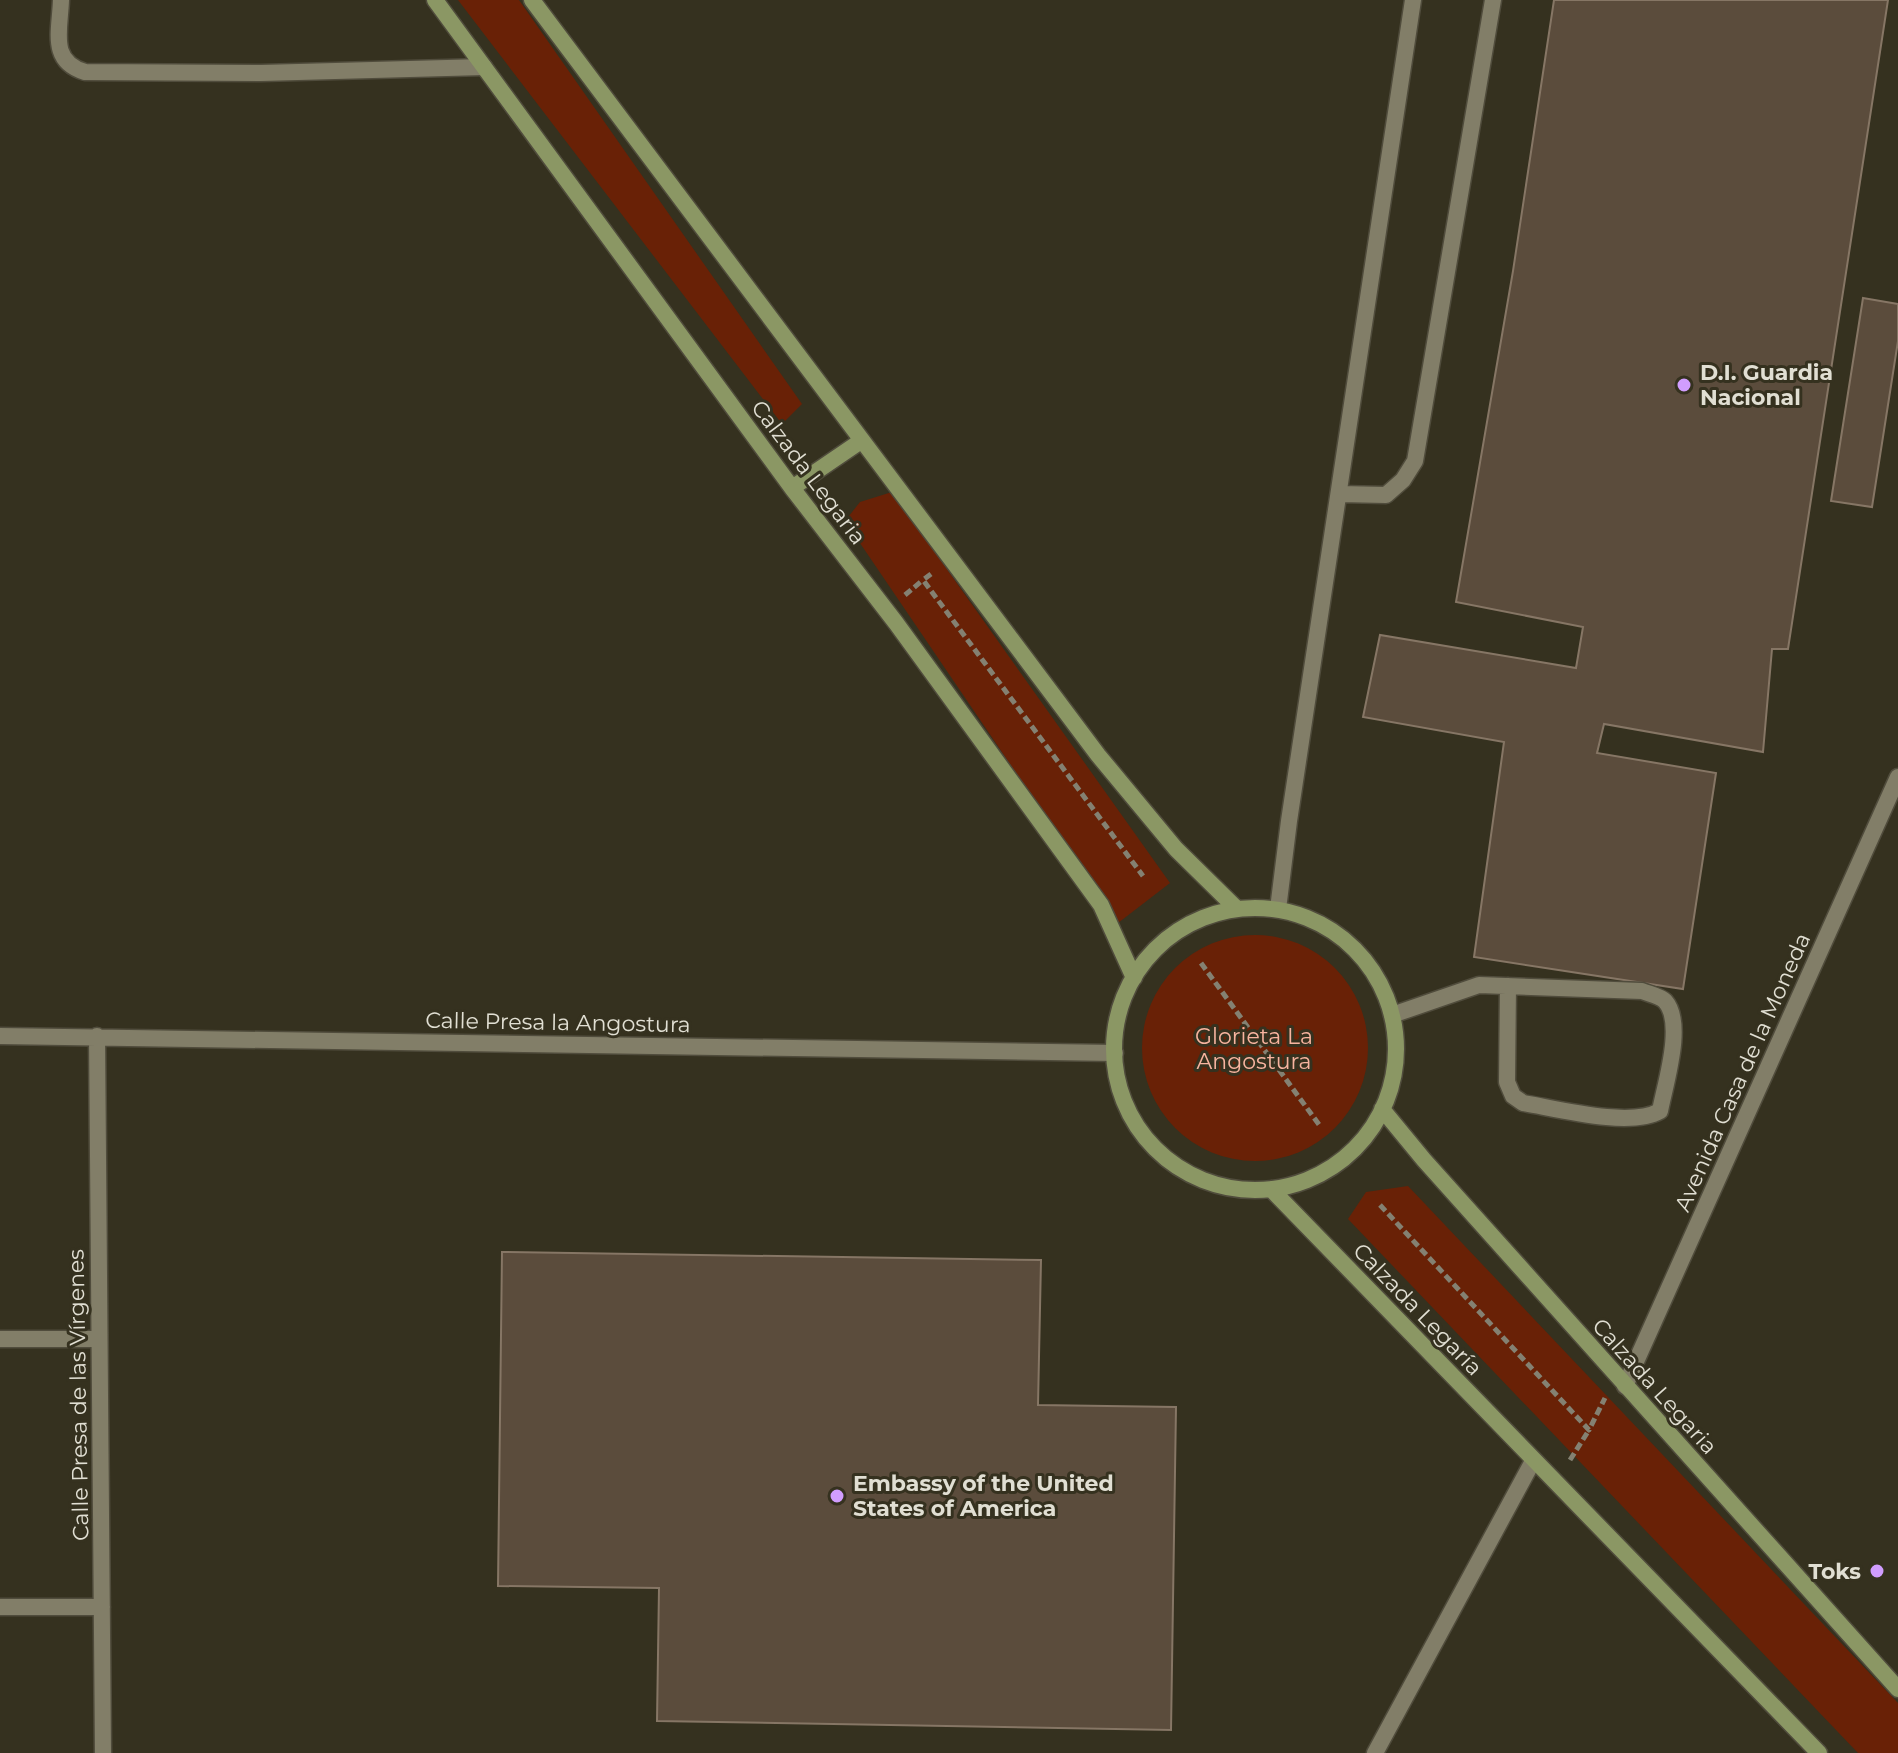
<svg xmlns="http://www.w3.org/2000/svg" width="1898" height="1753" font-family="Montserrat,sans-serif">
  <rect width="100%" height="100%" fill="#35311f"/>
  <path fill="#692106" d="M458 0H519L802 404 782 424Z
    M892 492 1170 883 1118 923 845 521 860 502Z
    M1142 1048a113 113 0 1 1 226 0a113 113 0 1 1-226 0Z
    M1408 1186 1898 1703V1753H1858L1348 1219 1366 1192Z"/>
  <path fill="#5b4c3c" stroke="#867665" stroke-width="2" d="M1554 0H1888L1788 649H1772L1763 752 1604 724 1597 753 1716 773 1683 989 1474 957 1504 742 1363 717 1380 635 1576 668 1583 627 1456 602 1513 271Z
    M1863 298 1898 304V341L1872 507 1831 501Z
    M502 1252 1041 1260 1038 1405 1176 1407 1171 1730 657 1721 659 1588 498 1586Z"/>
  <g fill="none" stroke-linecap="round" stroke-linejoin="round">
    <g stroke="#504c3c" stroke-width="19">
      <path id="service" d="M61 0C60 31 49 61 85 72L261 73 484 67
        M1340 494 1386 495 1403 480 1415 461 1493 0
        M1278 909 1289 821 1413 0
        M1392 1015 1479 985 1642 991C1649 994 1660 996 1665 1001 1685 1023 1665 1084 1660 1111 1630 1128 1558 1109 1523 1103L1513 1096 1507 1082 1508 986"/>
    </g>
    <g stroke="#504c3c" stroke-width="19">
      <path id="minor" d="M0 1036 1115 1053
        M97 1036 103 1753
        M0 1339H99
        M0 1607H102"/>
    </g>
    <g stroke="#504c3c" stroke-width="19">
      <path id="tertiary" d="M1625 1386 1898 777
        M1375 1753 1533 1461"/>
    </g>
    <g stroke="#504c3c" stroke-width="19">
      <path id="secondary" d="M435 0 792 488 896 623 1101 905 1134 978
        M532 0 1098 755 1176 849 1237 909
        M792 488 861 441
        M1114 1049a141 141 0 1 1 282 0a141 141 0 1 1-282 0Z
        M1382 1109 1424 1160 1898 1689
        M1271 1189 1819 1753"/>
    </g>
    <path stroke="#848172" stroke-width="5" stroke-dasharray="8 4" stroke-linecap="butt" d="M931 574 923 580 1143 876
      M905 595 923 580
      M1201 963 1320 1126
      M1380 1205 1589 1430 1605 1398
      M1570 1460 1589 1430"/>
    <use href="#service" stroke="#827e68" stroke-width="16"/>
    <use href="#minor" stroke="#827e68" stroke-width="16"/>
    <use href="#tertiary" stroke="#827e68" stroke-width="16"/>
    <use href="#secondary" stroke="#8b9764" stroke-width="16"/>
  </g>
  <g fill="#d19dfe" stroke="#35311f" stroke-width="3">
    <circle cx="1684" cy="385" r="8"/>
    <circle cx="837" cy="1496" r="8"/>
    <circle cx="1877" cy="1571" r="8"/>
  </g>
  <g text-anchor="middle" stroke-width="6" stroke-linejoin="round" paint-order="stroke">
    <g font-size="22" font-weight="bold" fill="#e1dfd3" stroke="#35311f" text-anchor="start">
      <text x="1700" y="380">D.I. Guardia<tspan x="1700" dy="25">Nacional</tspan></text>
      <text x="853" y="1491">Embassy of the United<tspan x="853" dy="25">States of America</tspan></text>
      <text x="1861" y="1579" text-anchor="end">Toks</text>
    </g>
    <g font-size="22" fill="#e1dfd3" stroke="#35311f">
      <text transform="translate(809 472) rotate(53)" y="8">Calzada Legaria</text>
      <text transform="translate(558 1022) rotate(1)" y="8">Calle Presa la Angostura</text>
      <text transform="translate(1742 1072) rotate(-66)" y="8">Avenida Casa de la Moneda</text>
      <text transform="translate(1418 1309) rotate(46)" y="8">Calzada Legaría</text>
      <text transform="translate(1655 1386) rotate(48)" y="8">Calzada Legaria</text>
      <text transform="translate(78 1395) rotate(-91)" y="8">Calle Presa de las Vírgenes</text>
    </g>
    <g font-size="22" fill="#f8b49f" stroke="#35311f">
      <text x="1254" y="1044">Glorieta La<tspan x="1254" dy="25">Angostura</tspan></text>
    </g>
  </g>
</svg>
